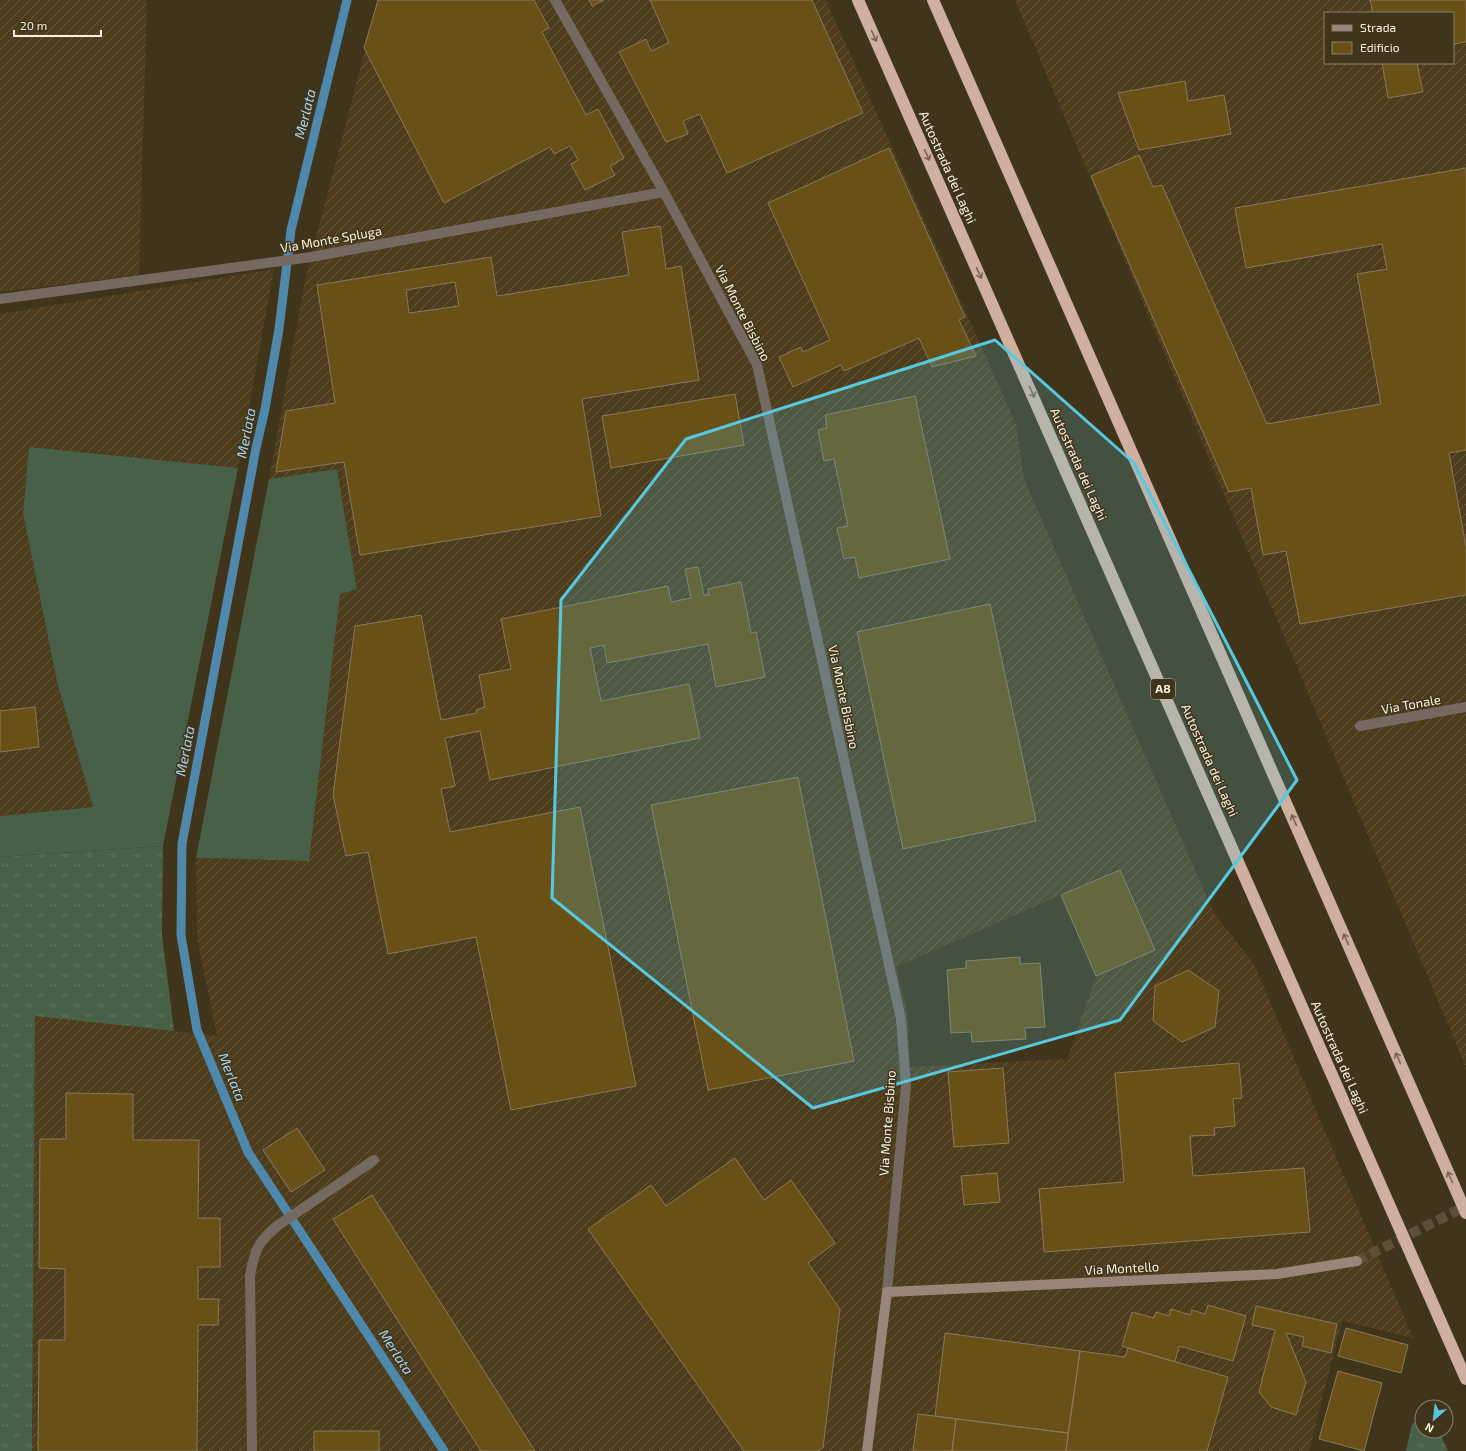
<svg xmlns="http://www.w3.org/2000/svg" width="1466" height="1451" font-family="'Exo 2',sans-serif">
  <defs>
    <pattern id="industrial-furrows" width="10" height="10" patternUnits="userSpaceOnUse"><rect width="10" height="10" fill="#4d3d1c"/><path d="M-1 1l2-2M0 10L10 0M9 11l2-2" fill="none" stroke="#685a3d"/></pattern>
    <pattern id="grass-tufts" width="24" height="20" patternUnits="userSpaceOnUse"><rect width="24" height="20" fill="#476047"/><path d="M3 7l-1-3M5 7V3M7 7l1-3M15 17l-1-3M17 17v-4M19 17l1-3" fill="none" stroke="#627761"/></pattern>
  </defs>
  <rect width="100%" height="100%" fill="#40341a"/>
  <path fill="url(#industrial-furrows)" fill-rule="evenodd" d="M0 0H147L139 275 0 292Z
    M378 0H826L1016 424 1024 479 1214 913 1254 964 1413 1338 1342 1321 1309 1451H32L35 1015 217 1036 197 938 196 858 309 861 340 593 357 589 337 469 269 479 305 280ZM1086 884 1122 964 1096 976 1067 1059 910 1067 908 1016 896 967Z
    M1015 0H1466V1067ZM1325 13H1453V63H1325Z
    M274 269 238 468 29 448 23 513 57 682 93 807 0 816V314Z"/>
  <path fill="url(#grass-tufts)" d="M163 846 162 935 174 1031 35 1016 32 1451H0V857Z
    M1422 1419V1431H1439L1448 1451H1406L1412 1424Z"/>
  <path fill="#476047" d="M29 447 238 468 163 846 0 857V816L93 807 57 682 23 513Z
    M337 469 357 589 340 594 309 861 196 858 269 479Z"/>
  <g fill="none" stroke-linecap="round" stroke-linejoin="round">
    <path stroke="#4e88aa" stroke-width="9" d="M347 0 291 230 279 329 265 409 256 448 182 844 181 935 197 1030 248 1152 444 1451"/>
  </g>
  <path fill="#695017" stroke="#87795d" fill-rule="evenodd" d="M378 0H534L549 28 542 32 586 115 598 109 624 158 610 166 615 175 585 190 571 164 578 160 570 146 554 154 550 147 444 203 364 48Z
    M589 0H604L592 6Z
    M650 0H812L863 113 727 173 700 114 683 121 688 134 666 142 619 52 646 39 651 51 669 43Z
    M1370 0H1466V42L1453 44V13H1373Z
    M1382 63H1417L1423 92 1388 98Z
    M1185 81 1188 101 1224 95 1231 134 1139 150 1118 93Z
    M889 148 965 317 959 320 976 356 932 367 919 338 844 371 841 365 793 387 779 357 801 347 803 352 830 340 768 203Z
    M1139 155 1153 187 1162 185 1267 424 1381 404 1357 274 1387 269 1382 244 1246 268 1235 208 1466 168V450L1449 453 1466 547V595L1300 624 1286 551 1263 555 1251 488 1229 492 1091 176Z
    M660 226 666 269 681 266 699 380 582 399 601 516 360 555 344 462 276 472 286 411 335 403 317 285 491 257 497 296 629 275 622 232ZM455 282 459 306 409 313 406 290Z
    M735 394 744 445 611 468 602 416Z
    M915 396 950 559 859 578 855 557 844 559 837 528 848 526 834 459 824 461 818 430 827 428 825 415Z
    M698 567 704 595H709L708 589 741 582 751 633 756 632 765 677 716 687 708 644 607 663 604 645 590 648 601 701 689 684 700 738 490 780 480 731 445 738 455 786 441 789 450 832 580 807 636 1086 511 1110 476 937 388 954 368 852 346 856 333 795 355 626 421 615 441 720 477 713 476 710 485 707 479 675 511 669 501 619 668 586 671 602 691 598 685 569Z
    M990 604 1036 821 903 849 857 632Z
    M35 707 39 747 0 752V711Z
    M798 777 854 1061 708 1090 651 805Z
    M1120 870 1155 950 1096 976 1061 895Z
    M1020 957V964L1040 963 1045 1027 1025 1028 1026 1039 972 1042 971 1032 951 1033 947 970 966 968V961Z
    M1188 970 1219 991 1215 1027 1182 1042 1153 1021 1155 986Z
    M1239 1063 1242 1098 1233 1099 1235 1126 1214 1128 1215 1135 1190 1136 1193 1176 1304 1168 1310 1232 1044 1252 1039 1189 1124 1182 1115 1073Z
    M1003 1068 1009 1143 954 1147 948 1072Z
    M66 1093 133 1094V1140H199L198 1218H220V1267H198V1299H219L218 1325H198L197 1451H38L39 1340H65V1269L39 1268 40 1139H66Z
    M297 1128 325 1170 291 1192 263 1150Z
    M735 1158 764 1200 791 1180 835 1243 808 1263 840 1309 823 1448 818 1451H744L588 1229 651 1185 666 1206Z
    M997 1173 1000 1202 964 1205 961 1176Z
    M372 1195 535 1451H481L333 1219Z
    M1208 1305 1246 1316 1233 1361 1179 1346 1175 1362 1122 1346 1132 1312 1154 1318 1156 1312 1169 1316 1171 1309 1190 1315 1192 1310 1205 1314Z
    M1256 1306 1337 1324 1331 1353 1302 1346 1304 1337 1286 1333 1306 1382 1296 1415 1271 1407 1259 1392 1275 1330 1252 1325Z
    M1346 1328 1408 1345 1401 1373 1338 1356Z
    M945 1333 1080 1351 1068 1433 935 1416Z
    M1128 1348 1228 1377 1207 1451H1066L1080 1351 1125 1357Z
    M1338 1371 1382 1383 1364 1451 1319 1439Z
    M918 1414 956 1419 952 1451H913Z
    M956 1419 1068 1433 1066 1451H952Z
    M314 1431H379V1451H314Z"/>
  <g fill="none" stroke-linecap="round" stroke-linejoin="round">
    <path stroke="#5c5138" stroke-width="10" stroke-dasharray="10 5" stroke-linecap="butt" d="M1357 1261 1466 1206"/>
    <path stroke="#766962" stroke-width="10" d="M252 1451 250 1276C254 1252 258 1241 277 1226L374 1160"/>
    <path stroke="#766962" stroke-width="10" d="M555 0 664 192 757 365 901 1019 906 1086 887 1292
      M0 299 311 257 664 192
      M1360 726 1466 707"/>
    <path stroke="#9a857b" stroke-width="10" d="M867 1451 887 1292 1277 1274 1357 1261"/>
    <path stroke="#cfaf9e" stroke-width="12" d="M858 0 1466 1379
      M933 0 1466 1213"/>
  </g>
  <defs><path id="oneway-shaft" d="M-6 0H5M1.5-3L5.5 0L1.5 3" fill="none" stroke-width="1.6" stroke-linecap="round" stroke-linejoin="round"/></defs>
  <g stroke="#79654f">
    <use href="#oneway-shaft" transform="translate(874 36) rotate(66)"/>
    <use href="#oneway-shaft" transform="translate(927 155) rotate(66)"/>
    <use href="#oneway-shaft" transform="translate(979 273) rotate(66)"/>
    <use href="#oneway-shaft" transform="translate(1032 392) rotate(66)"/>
    <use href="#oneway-shaft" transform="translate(1294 820) rotate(-114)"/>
    <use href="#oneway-shaft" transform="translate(1346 939) rotate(-114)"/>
    <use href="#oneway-shaft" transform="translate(1398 1058) rotate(-114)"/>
    <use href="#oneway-shaft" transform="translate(1450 1177) rotate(-114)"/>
  </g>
  <path fill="#56c9e1" fill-opacity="0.2" stroke="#56c9e1" stroke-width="3" stroke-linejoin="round" d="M995 340 1134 463 1297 780 1120 1020 813 1108 552 898 561 600 686 439Z"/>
  <g text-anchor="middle" stroke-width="3" stroke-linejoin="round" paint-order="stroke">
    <rect fill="#40341a" stroke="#c3baa7" stroke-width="1" x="1151" y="679" width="24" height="20" rx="3"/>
    <g font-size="12" font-weight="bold" fill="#fbf3e4">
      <text x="1163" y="693">A8</text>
    </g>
    <g font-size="13" fill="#fbf3e4" stroke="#40341a">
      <text transform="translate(948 167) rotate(66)" y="5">Autostrada dei Laghi</text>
      <text transform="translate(331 239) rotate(-10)" y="5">Via Monte Spluga</text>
      <text transform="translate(743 313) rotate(63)" y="5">Via Monte Bisbino</text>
      <text transform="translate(1079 464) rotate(66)" y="5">Autostrada dei Laghi</text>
      <text transform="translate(844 697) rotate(78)" y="5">Via Monte Bisbino</text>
      <text transform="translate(1411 704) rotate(-10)" y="5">Via Tonale</text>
      <text transform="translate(1210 760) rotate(66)" y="5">Autostrada dei Laghi</text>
      <text transform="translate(1340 1057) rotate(66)" y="5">Autostrada dei Laghi</text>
      <text transform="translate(887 1123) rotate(-86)" y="5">Via Monte Bisbino</text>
      <text transform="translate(1122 1268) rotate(-3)" y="5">Via Montello</text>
    </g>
    <g font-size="14" font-style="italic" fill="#a6d6f4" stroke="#40341a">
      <text transform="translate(305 114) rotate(-76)" y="5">Merlata</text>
      <text transform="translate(246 433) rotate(-79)" y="5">Merlata</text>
      <text transform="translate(185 751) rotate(-79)" y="5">Merlata</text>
      <text transform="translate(232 1077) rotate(68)" y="5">Merlata</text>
      <text transform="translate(396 1352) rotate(57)" y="5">Merlata</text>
    </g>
  </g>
  <rect x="1324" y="12" width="130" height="52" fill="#40341a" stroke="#8b806b"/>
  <rect x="1332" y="25" width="20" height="6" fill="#9a857b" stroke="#8b806b"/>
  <text x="1360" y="32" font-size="12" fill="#fbf3e4">Strada</text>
  <rect x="1332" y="42" width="20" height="12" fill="#695017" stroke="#8b806b"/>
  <text x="1360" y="52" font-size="12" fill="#fbf3e4">Edificio</text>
  <g transform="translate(1434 1419) rotate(208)"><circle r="19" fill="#40341a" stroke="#8b806b"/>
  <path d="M0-3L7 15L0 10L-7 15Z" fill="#56c9e1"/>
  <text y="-6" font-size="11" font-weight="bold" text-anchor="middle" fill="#fbf3e4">N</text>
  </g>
  <path d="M14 30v6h87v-6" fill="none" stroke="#fbf3e4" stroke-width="2"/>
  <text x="20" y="30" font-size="12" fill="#fbf3e4" stroke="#40341a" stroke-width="3" paint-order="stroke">20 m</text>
</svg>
